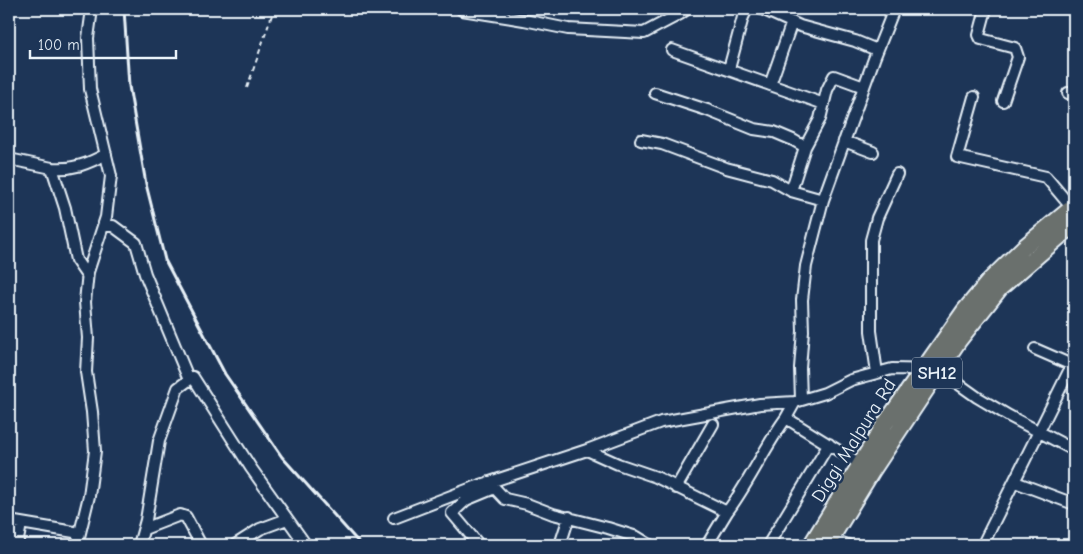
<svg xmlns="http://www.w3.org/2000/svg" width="1083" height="554" font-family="'Comic Neue',sans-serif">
  <rect width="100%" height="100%" fill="#1d3557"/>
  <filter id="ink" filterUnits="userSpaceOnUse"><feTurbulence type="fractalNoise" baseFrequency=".02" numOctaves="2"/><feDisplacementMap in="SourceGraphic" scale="10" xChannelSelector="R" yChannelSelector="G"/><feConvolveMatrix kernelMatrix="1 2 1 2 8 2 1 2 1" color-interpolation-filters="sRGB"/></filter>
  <g filter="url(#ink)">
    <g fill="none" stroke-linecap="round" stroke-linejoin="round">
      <g stroke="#e8f1f8" stroke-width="14">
        <path id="street" d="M762 9 800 26 855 41 877 50
          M986 9 979 35 981 39 1015 48 1018 57 1003 101
          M462 10 524 20 568 29 644 33 680 14 687 9
          M672 50 824 104
          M729 69 743 17 747 9
          M770 85 792 22
          M655 93 707 110 754 129 774 132 793 140 805 147
          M1068 93 1074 94
          M974 97 957 157 1046 177 1072 208
          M641 140 662 144 726 168 772 180 791 191 823 200
          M844 141 873 152
          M9 159 52 168 65 208 76 260 87 276
          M52 168C72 170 88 164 106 154
          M791 191 805 147 820 119 827 90 834 76 864 87
          M103 226H113L136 243 145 274 189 380
          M1035 349 1074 366
          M877 373 871 331V240L877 218 897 174
          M801 400 800 368 803 331 802 300 806 266 823 200 874 59 894 9
          M795 402 786 418 860 464
          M587 450 618 464 656 477 727 512C749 483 764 448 786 418
          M489 482 505 499 527 504 553 514 608 528 637 537 650 545
          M1015 482 1074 504
          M676 488 713 424
          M394 518 472 488 587 450 661 422 760 404 795 402 825 393 851 380 892 369 939 370 977 397 1009 416 1074 450
          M9 521 80 533
          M144 529 180 515 186 517 201 545
          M831 539 848 545
          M983 544 1072 365
          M17 545 21 524
          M77 545 89 496 95 451 92 412 86 372 88 338 85 302 88 272 106 217 111 176 90 89 88 38 92 9
          M139 545 146 520 159 441 178 388 193 377 251 468 306 545
          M235 545 260 529 287 519
          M479 545 452 513 466 500 495 488
          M560 545 569 517
          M707 545 727 512
          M768 545 829 444"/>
      </g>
      <g stroke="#e8f1f8" stroke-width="19">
        <path id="primary" d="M811 545 885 424 965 310 990 280 1024 247 1074 206
          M827 545 872 471 959 340 1000 288 1074 224"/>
      </g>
      <path stroke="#e8f1f8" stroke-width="2" stroke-dasharray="5 4" stroke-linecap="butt" d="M247 88 274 9"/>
      <use href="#street" stroke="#1d3557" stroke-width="10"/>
      <use href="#primary" stroke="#6b706d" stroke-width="15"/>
      <path stroke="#e8f1f8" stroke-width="3" d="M124 9 129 86 146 184 165 260 225 374 282 457 361 545"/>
    </g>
  </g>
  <g text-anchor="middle" stroke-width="5" stroke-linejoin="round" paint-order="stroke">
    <rect fill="#1d3557" stroke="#abb9c8" stroke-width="1" x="912" y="357.5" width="50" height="31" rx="4"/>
    <g font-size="18" font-weight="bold" fill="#e8f1f8">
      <text x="937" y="379">SH12</text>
    </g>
    <g font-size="19" fill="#e8f1f8" stroke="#1d3557">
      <text transform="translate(853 440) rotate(-58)" y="7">Diggi Malpura Rd</text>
    </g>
  </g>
  <rect width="1083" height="554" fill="none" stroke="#1d3557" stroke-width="30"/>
  <rect x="15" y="15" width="1053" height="524" fill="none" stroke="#e8f1f8" stroke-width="2" filter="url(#ink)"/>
  <path d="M30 50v8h146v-8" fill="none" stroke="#e8f1f8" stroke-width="2.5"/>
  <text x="38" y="50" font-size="15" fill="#e8f1f8" stroke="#1d3557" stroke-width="4" paint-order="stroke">100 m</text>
</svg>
